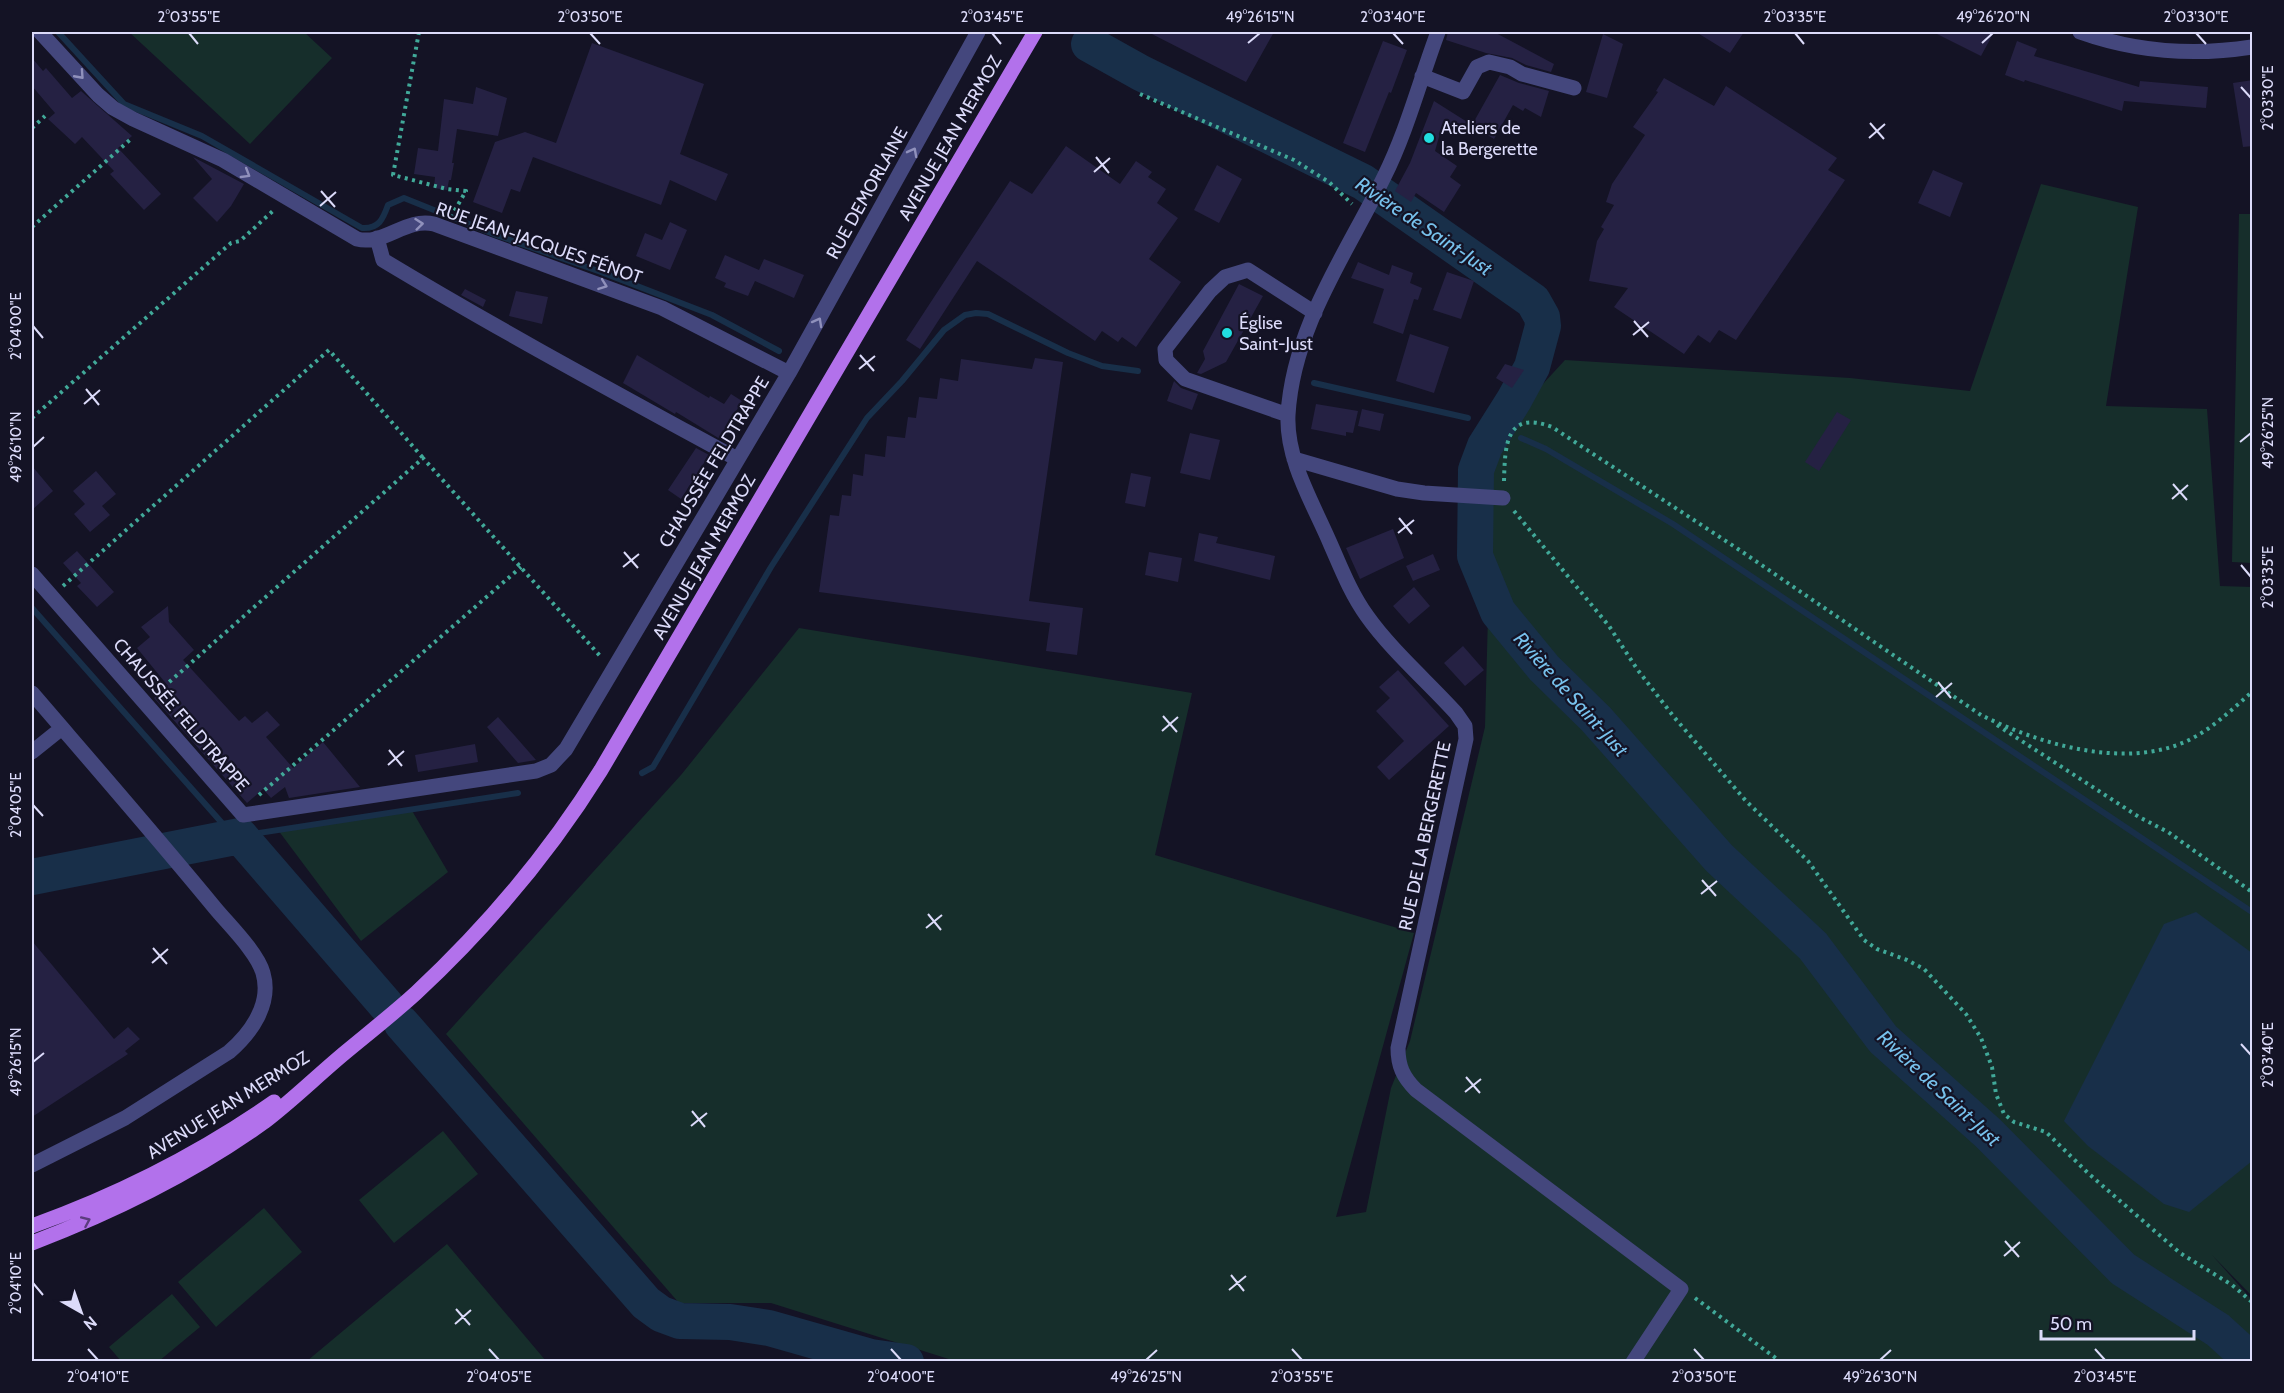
<svg xmlns="http://www.w3.org/2000/svg" width="2284" height="1393" font-family="Cabin,sans-serif">
  <rect width="100%" height="100%" fill="#141325"/>
  <path fill="#162e2b" d="M129 32H304L332 58 250 144Z
    M2041 184 2138 207 2106 406 2207 409 2220 586 2252 587V1296L2212 1255 2252 1300V1361H955L771 1303H679L446 1034 681 775 799 628 1192 693 1155 855 1414 933 1336 1217 1366 1212 1391 1088 1410 1041 1485 727 1492 467 1508 422 1565 360 1850 378 1970 391Z
    M2239 214H2252V563L2232 562Z
    M411 809 448 872 361 941 278 830Z
    M443 1131 478 1174 394 1243 359 1200Z
    M264 1208 302 1252 216 1327 178 1282Z
    M447 1244 546 1361H307Z
    M172 1294 200 1327 159 1361H121L109 1347Z"/>
  <path fill="#182f49" d="M2196 912 2252 953V1161L2189 1212 2164 1204 2088 1146 2064 1121 2164 924Z"/>
  <g fill="none" stroke-linecap="round" stroke-linejoin="round">
    <path stroke="#182f49" stroke-width="6" d="M58 32 124 104 202 136 362 228C379 229 383 219 388 205L404 198 496 235 601 272 712 315 779 351
      M1314 383 1468 418
      M1521 438 1546 449 1673 524 2252 912
      M32 608 222 823 240 836 518 793
      M642 773 653 767 771 567 867 418 902 381 944 330 965 315 976 313 988 314 1068 353 1102 366 1138 371"/>
    <path stroke="#182f49" stroke-width="36" d="M1089 44 1141 73 1363 182 1533 301 1542 317 1543 326 1532 367 1514 400 1485 446 1476 470 1475 556 1498 612 1544 668 1596 719 1719 858 1813 946 1883 1039 1988 1133 2123 1269 2218 1330 2252 1361
      M32 877 240 836 386 1005
      M402 1024 646 1303 661 1314 680 1321 730 1322 769 1328 871 1357 906 1362"/>
  </g>
  <path fill="#252143" d="M1148 32H1274L1246 82Z
    M1448 32H1494L1554 64 1551 72 1526 65 1512 58 1486 53 1446 40Z
    M1696 32H1744L1730 53Z
    M1933 32H1994L1981 56Z
    M1603 34 1623 44 1607 98 1586 92Z
    M1383 41 1407 50 1391 93 1389 92 1365 152 1343 143Z
    M2017 41 2037 49 2034 56 2139 87 2140 81 2208 87 2206 108 2124 101 2122 111 2025 80 2024 82 2005 75Z
    M592 43 704 84 680 154 728 174 716 201 670 180 661 205 533 157 520 192 511 189 502 213 473 202 495 142 525 132 556 143Z
    M32 58 43 71 46 68 72 98 81 91 132 136 118 148 161 194 144 210 110 174 114 171 82 137 75 144 48 119 55 113 32 86Z
    M1500 75 1519 83 1549 91 1541 117 1525 108 1523 111 1513 105 1494 139 1476 128 1472 135 1443 123 1435 151 1457 166 1450 177 1461 185 1444 212 1416 193 1411 202 1395 191 1410 163 1434 101 1472 125Z
    M1664 78 1714 106 1726 86 1837 158 1828 170 1845 180 1736 340 1719 330 1710 343 1698 335 1684 354 1614 307 1628 288 1589 281 1597 241 1604 229 1601 227 1614 205 1606 202 1612 184 1645 135 1633 127 1658 92 1656 91Z
    M2253 80V146L2243 147 2233 83Z
    M476 87 507 98 498 136 457 129 452 163H454L451 180H449L447 190 434 188 435 177 414 174 418 148 438 151 444 99 473 104Z
    M1066 146 1120 184 1136 161 1152 172 1148 177 1166 189 1157 203 1178 218 1149 259 1181 282 1136 347 1122 337 1118 342 1102 331 1095 341 977 261 920 349 906 340 1010 181 1032 194Z
    M193 157 244 184 231 206 217 222 193 198 212 179Z
    M1217 165 1242 179 1219 223 1194 210Z
    M1933 170 1963 183 1950 217 1918 203Z
    M670 222 687 230 670 270 636 256 645 233 662 240Z
    M725 255 759 270 764 259 804 275 794 298 755 281 748 296 724 287 726 283 715 278Z
    M1358 262 1389 275 1392 265 1413 273 1410 283 1422 288 1418 300 1414 299 1403 334 1373 323 1384 289 1351 278Z
    M1447 272 1474 281 1461 319 1433 310Z
    M1239 284 1263 296 1226 362 1201 374 1197 373 1205 359 1203 351Z
    M465 289 486 300 483 307 461 295Z
    M516 291 548 297 542 324 509 316Z
    M1410 334 1449 347 1434 393 1396 381Z
    M637 355 709 398 710 396 724 404 731 394 742 401 720 439 676 412 675 414 623 383Z
    M1035 358 1063 362 1029 601 1083 608 1077 655 1046 651 1050 623 819 592 830 515 839 516 842 495 851 496 853 474 863 476 865 454 885 457 887 436 905 438 908 417 916 418 919 397 937 399 940 378 958 381 961 359 1032 369Z
    M1505 364 1524 370 1512 388 1496 378Z
    M1174 381 1181 388 1198 394 1192 410 1167 401Z
    M1316 404 1358 411 1353 433 1346 432V436L1311 429Z
    M1362 409 1384 414 1380 431 1358 426Z
    M1837 412 1851 420 1819 471 1805 462Z
    M1190 433 1220 440 1210 480 1180 473Z
    M696 448 709 455 681 499 668 490Z
    M32 466 53 491 32 510Z
    M96 471 116 494 102 506 110 515 90 532 74 514 85 504 73 491Z
    M1131 473 1151 477 1145 507 1125 503Z
    M1393 529 1404 558 1360 579 1346 548Z
    M1199 533 1218 537 1216 543 1275 556 1270 580 1194 561Z
    M77 551 114 592 97 607 77 586 81 583 63 563Z
    M1149 552 1182 558 1178 582 1145 575Z
    M1433 554 1440 570 1413 581 1406 566Z
    M1414 587 1430 606 1409 624 1393 606Z
    M168 606 169 622 194 650 183 660 239 721 245 716 252 723 267 711 280 725 266 737 293 768 323 742 360 787 289 798 285 787 271 798 263 789 247 803 154 698 168 686 137 648 150 637 141 627Z
    M1463 646 1484 670 1465 686 1444 663Z
    M1398 670 1449 726 1389 780 1377 767 1404 741 1376 711 1390 698 1379 687Z
    M498 717 515 736 536 760 518 763 487 727Z
    M475 744 478 762 418 772 415 755Z
    M32 941 114 1039 128 1027 140 1039 125 1051 128 1054 32 1117Z"/>
  <g fill="none" stroke-linecap="round" stroke-linejoin="round">
    <path stroke="#41a999" stroke-width="4" stroke-dasharray="3 4.5" stroke-linecap="butt" d="M419 32 393 175 447 189 466 191 452 215
      M1140 94 1294 160 1329 182 1352 204
      M32 128 45 116
      M32 227 132 138
      M32 418 231 243 240 241 275 209
      M1504 481C1505 447 1505 409 1552 427L1738 549 1981 715C2037 743 2116 767 2177 745 2206 735 2230 711 2252 692
      M1514 511 1609 626 1637 669 1674 717 1746 801 1808 861 1864 940 1877 949 1907 960 1924 969 1966 1014 1981 1038 1992 1067 1996 1094 2004 1114 2014 1122 2046 1132 2089 1174 2180 1253 2232 1285 2252 1302
      M63 586 329 350 423 458
      M158 692 423 458 601 657
      M1997 725 2139 817 2168 832 2252 892
      M259 795 521 567
      M1695 1298 1781 1362"/>
    <path stroke="#44477d" stroke-width="15" d="M40 32 98 95 113 108 133 119 223 160 357 239C384 246 406 217 434 224L662 308 789 373
      M1438 32C1420 80 1407 131 1384 177 1347 253 1293 327 1288 415 1286 460 1313 503 1330 543 1341 568 1351 594 1367 616 1391 650 1428 682 1456 713L1465 726 1466 739 1398 1048C1398 1066 1403 1077 1416 1090L1681 1289 1633 1362
      M2080 32C2136 52 2194 56 2252 47
      M1422 76 1463 92 1477 67 1489 62 1510 67 1522 74 1574 88
      M377 238 383 260C499 330 618 394 737 459
      M1288 415 1185 379 1166 360 1165 349 1210 291 1225 277 1248 270 1315 313
      M1294 459 1397 489 1424 493 1503 498
      M32 574 243 815 536 771 551 765 566 749 789 373 978 32
      M32 693C93 764 155 835 215 908 229 925 257 952 263 973 272 1004 251 1033 229 1052L125 1118 32 1165
      M32 752 62 728"/>
    <path stroke="#b271eb" stroke-width="15" d="M32 1226C118 1195 198 1155 274 1102
      M32 1243C113 1212 193 1173 264 1122 293 1100 319 1074 347 1051 370 1032 394 1013 416 993 487 927 550 852 601 770L1035 32"/>
  </g>
  <defs><path id="oneway-chevron" d="M-2-3.5L2.5 0L-2 3.5" fill="none" stroke-width="1.6" stroke-linecap="round" stroke-linejoin="round" transform="scale(1.5)"/></defs>
  <g stroke="#9091bc">
    <use href="#oneway-chevron" transform="translate(80 75) rotate(48)"/>
    <use href="#oneway-chevron" transform="translate(913 152) rotate(-62)"/>
    <use href="#oneway-chevron" transform="translate(246 174) rotate(31)"/>
    <use href="#oneway-chevron" transform="translate(419 224) rotate(-6)"/>
    <use href="#oneway-chevron" transform="translate(603 285) rotate(20)"/>
    <use href="#oneway-chevron" transform="translate(818 322) rotate(-61)"/>
  </g>
  <use stroke="#5b3d7e" href="#oneway-chevron" transform="translate(86 1221) rotate(-24)"/>
  <path fill="none" stroke="#dcdbfa" stroke-width="2" d="M189 33 198 44M590 33 600 44M992 33 1001 44M1393 33 1403 44M1795 33 1804 44M2196 33 2206 44M1248 43 1260 33M1982 43 1993 33M2241 87 2251 98M1870 123 1884 139M1869 138 1885 124M1096 157 1109 173M1094 172 1110 158M321 191 335 207M320 206 336 192M1634 321 1648 337M33 326 43 338M1633 335 1649 322M860 355 874 371M859 369 875 356M86 389 99 405M84 404 100 390M2240 442 2251 433M33 447 44 437M2173 484 2187 500M2172 499 2188 485M1399 518 1412 534M1398 533 1414 520M624 552 638 568M2241 565 2251 577M623 567 639 554M1938 682 1951 698M1936 697 1952 683M1163 716 1177 732M1162 731 1178 717M389 750 402 766M388 765 404 751M33 805 43 816M1702 880 1716 896M1701 894 1717 881M928 914 941 930M926 928 942 915M153 948 167 964M152 963 168 949M2241 1044 2251 1055M33 1062 44 1053M1466 1077 1480 1093M1465 1092 1481 1079M692 1111 705 1127M691 1126 707 1113M2005 1241 2019 1257M2004 1256 2020 1242M1231 1275 1244 1291M33 1283 43 1295M1229 1290 1246 1276M456 1309 470 1325M455 1324 471 1310M88 1349 98 1360M489 1349 499 1360M891 1349 901 1360M1292 1349 1302 1360M1694 1349 1704 1360M2095 1349 2105 1360M1146 1360 1157 1350M1880 1360 1891 1350"/>
  <g fill="#21dee0" stroke="#141325" stroke-width="2">
    <circle cx="1429" cy="138" r="6"/>
    <circle cx="1227" cy="333" r="6"/>
  </g>
  <g text-anchor="middle" stroke-width="4.5" stroke-linejoin="round" paint-order="stroke">
    <g font-size="18" fill="#dcdbfa" stroke="#141325" text-anchor="start">
      <text x="1441" y="134">Ateliers de<tspan x="1441" dy="21">la Bergerette</tspan></text>
      <text x="1239" y="329">Église<tspan x="1239" dy="21">Saint-Just</tspan></text>
    </g>
    <g font-size="18" fill="#dcdbfa" stroke="#141325">
      <text transform="translate(950 138) rotate(-60)" y="6">AVENUE JEAN MERMOZ</text>
      <text transform="translate(867 193) rotate(-61)" y="6">RUE DEMORLAINE</text>
      <text transform="translate(539 243) rotate(19)" y="6">RUE JEAN-JACQUES FÉNOT</text>
      <text transform="translate(714 462) rotate(-59)" y="6">CHAUSSÉE FELDTRAPPE</text>
      <text transform="translate(704 557) rotate(-60)" y="6">AVENUE JEAN MERMOZ</text>
      <text transform="translate(181 715) rotate(49)" y="6">CHAUSSÉE FELDTRAPPE</text>
      <text transform="translate(1425 836) rotate(-78)" y="6">RUE DE LA BERGERETTE</text>
      <text transform="translate(228 1105) rotate(-32)" y="6">AVENUE JEAN MERMOZ</text>
    </g>
    <g font-size="20" font-style="italic" fill="#77c1ec" stroke="#141325">
      <text transform="translate(1424 226) rotate(34)" y="7">Rivière de Saint-Just</text>
      <text transform="translate(1571 694) rotate(48)" y="7">Rivière de Saint-Just</text>
      <text transform="translate(1939 1088) rotate(43)" y="7">Rivière de Saint-Just</text>
    </g>
  </g>
  <rect width="2284" height="1393" fill="none" stroke="#141325" stroke-width="66"/>
  <g transform="translate(81 1312) rotate(140)" stroke="#141325" stroke-width="4.5" paint-order="stroke">
  <path d="M0-4.5L10 22L0 15L-10 22Z" fill="#dcdbfa"/>
  <text y="-9" font-size="16" font-weight="bold" text-anchor="middle" fill="#dcdbfa">N</text>
  </g>
  <path d="M2041 1330v9h153v-9" fill="none" stroke="#dcdbfa" stroke-width="3"/>
  <text x="2050" y="1330" font-size="18" fill="#dcdbfa" stroke="#141325" stroke-width="4.5" paint-order="stroke">50 m</text>
  <rect x="33" y="33" width="2218" height="1327" fill="none" stroke="#dcdbfa" stroke-width="2"/>
  <g font-size="15" text-anchor="middle" fill="#dcdbfa">
    <text x="189" y="22">2°03'55"E</text>
    <text x="590" y="22">2°03'50"E</text>
    <text x="992" y="22">2°03'45"E</text>
    <text x="1260" y="22">49°26'15"N</text>
    <text x="1393" y="22">2°03'40"E</text>
    <text x="1795" y="22">2°03'35"E</text>
    <text x="1993" y="22">49°26'20"N</text>
    <text x="2196" y="22">2°03'30"E</text>
    <text transform="translate(2268 98) rotate(-90)" y="5">2°03'30"E</text>
    <text transform="translate(16 326) rotate(-90)" y="5">2°04'00"E</text>
    <text transform="translate(2268 433) rotate(-90)" y="5">49°26'25"N</text>
    <text transform="translate(16 447) rotate(-90)" y="5">49°26'10"N</text>
    <text transform="translate(2268 577) rotate(-90)" y="5">2°03'35"E</text>
    <text transform="translate(16 805) rotate(-90)" y="5">2°04'05"E</text>
    <text transform="translate(2268 1055) rotate(-90)" y="5">2°03'40"E</text>
    <text transform="translate(16 1062) rotate(-90)" y="5">49°26'15"N</text>
    <text transform="translate(16 1283) rotate(-90)" y="5">2°04'10"E</text>
    <text x="98" y="1382">2°04'10"E</text>
    <text x="499" y="1382">2°04'05"E</text>
    <text x="901" y="1382">2°04'00"E</text>
    <text x="1146" y="1382">49°26'25"N</text>
    <text x="1302" y="1382">2°03'55"E</text>
    <text x="1704" y="1382">2°03'50"E</text>
    <text x="1880" y="1382">49°26'30"N</text>
    <text x="2105" y="1382">2°03'45"E</text>
  </g>
</svg>
